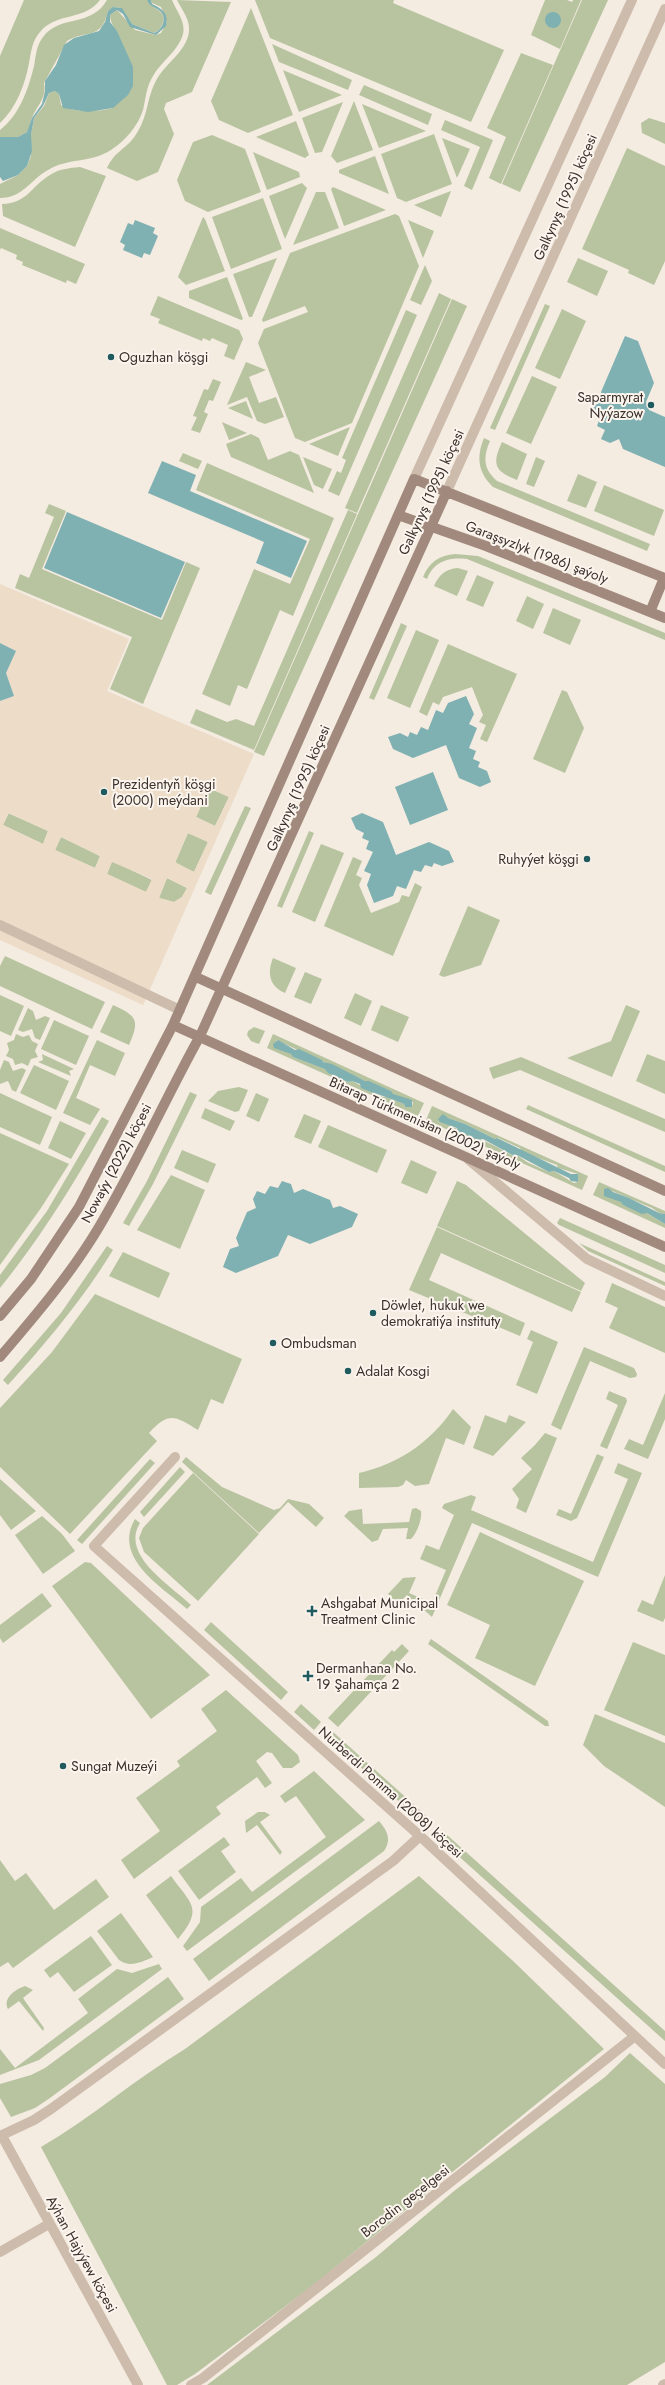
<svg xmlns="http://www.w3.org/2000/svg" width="665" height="2385" font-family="Jost,sans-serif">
  <rect width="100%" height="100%" fill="#f4ebe1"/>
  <path fill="#b8c4a0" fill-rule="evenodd" d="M24 0H100C85 21 56 12 40 32 32 41 31 52 29 63 25 85 16 108 0 123V56Z
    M107 0H147C155 12 172 11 159 30L154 33 132 24 121 8 114 7 108 11C101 41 87 29 67 41L44 83C47 99 37 105 32 118 30 123 30 127 27 132L18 137H0V130C20 114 28 90 34 66 36 56 36 46 43 37 60 14 91 28 107 0Z
    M151 0H172C176 11 186 21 183 34 179 50 161 62 153 76 146 87 146 98 143 110 138 126 125 141 111 150 91 163 67 158 48 170 30 180 23 198 0 198V184L18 175 27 166 31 156V135L34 118 44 106 49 93 55 91 59 94 61 105C74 113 98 112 113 108 115 94 124 58 122 46 121 34 110 27 110 15L117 10 135 30 156 35 161 33 167 22 161 7 152 3Z
    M177 0 231 2 192 92 166 103 164 109 174 134 158 172 137 181 107 168C115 151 125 150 135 136 149 116 146 98 157 79 166 63 187 51 189 31 190 19 182 10 177 0Z
    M255 0H394L393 3 504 50 471 122 270 38Z
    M545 0H567L572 2 573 0H581L560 49 531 35Z
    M582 0H608L520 192 502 184Z
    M251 8 293 115 248 133 219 120 211 101Z
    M272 44 352 80 348 90 279 62Z
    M521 53 553 65 501 184 489 178 506 137 487 128Z
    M283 70 342 95 299 112Z
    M364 85 432 114 428 125 359 95Z
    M354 101 373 150 337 163 331 156Z
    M343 102 322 152 315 153 302 118Z
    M362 104 426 131 379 148Z
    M649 118 665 123V144L642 133 641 123Z
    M445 120 493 140 472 190 464 186 480 147 441 130Z
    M296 121 309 155 305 158 256 137Z
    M434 134 452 184 406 202 397 198 381 154Z
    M212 135 245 149 261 192 208 212 185 201 177 180 193 142Z
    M442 138 470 149 457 178Z
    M627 148 665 166V261L654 285 628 273 629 270 582 249Z
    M253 152 299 172 300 177 267 190Z
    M375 156 389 194 339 173V170Z
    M80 167 106 176 75 247 3 216 2 204C28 203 30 187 50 175 59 169 69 168 80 167Z
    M302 183 307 188 285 239 269 196Z
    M333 187 386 210 344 226 331 189Z
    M451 191 441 217 414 205Z
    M316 192H325L339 228 293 245Z
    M263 198 282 249 231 269 212 217Z
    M395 214 399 216 419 266 352 423 305 442 295 438 258 343 264 329 308 312 305 306 263 322 262 320 290 253Z
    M203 217 205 219 225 271 186 285 178 277Z
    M408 220 434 231 423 258Z
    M0 228 85 264 76 284 67 280 66 283 22 265 23 262 16 259 17 255 1 248 0 250Z
    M277 258 252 317H249L233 274Z
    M578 258 608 271 597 296 567 282Z
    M425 265 432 281 421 305 410 300Z
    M227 277 243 319 241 320 189 298V291Z
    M439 293 451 299 357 513 345 508Z
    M158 296 239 330 243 339 234 360 224 356 228 345 212 338 210 341 203 338 202 341 158 323 160 319 150 315Z
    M452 299 467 306 264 756 254 752Z
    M545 304 550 306 495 430 490 428Z
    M562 309 586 321 560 379 535 368Z
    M406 310 417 315 339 496 328 491 337 471 341 473 346 460 342 458Z
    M246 362 266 370 249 377 259 403 276 397 284 417 265 424 257 421 247 397 227 405Z
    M532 376 557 387 531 444 506 433Z
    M213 379 221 382 213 401 209 400 204 412 208 414 200 433 191 430 197 417 193 416 204 389 208 390Z
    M246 401 253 419 228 408Z
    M222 422 247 433 229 440Z
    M350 427 338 456 309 444Z
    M251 434 259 438 268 460 290 451 299 455 314 493 231 457 226 444Z
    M484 438 490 441C483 457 483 469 497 481L650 544 647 551 493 487C478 473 476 457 484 438Z
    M502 442 527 454 517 480C494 471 492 464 502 442Z
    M183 453 202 461 198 469 179 461Z
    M303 457 332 469 323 489 314 485Z
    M536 457 545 461 534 487 526 484Z
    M207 463 334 518 293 616 280 610 247 689 238 685 230 706 202 694 254 569 290 584 310 539 196 490Z
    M578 474 597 482 586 508 567 501Z
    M604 485 664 510 654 536 594 511Z
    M49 504 66 511 42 569 162 620 186 562 200 568 143 704 110 689 132 637 15 588 20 574 29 578 54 517 45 513Z
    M348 510 357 514 254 750 190 723 196 709 227 722 236 719 254 726Z
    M455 554 478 556 665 633V640L467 559C449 557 434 561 427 579L423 577C429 562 440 555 455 554Z
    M458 568 468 571 457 596 434 586C439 575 445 569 458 568Z
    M477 575 494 582 483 607 466 600Z
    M527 596 544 604 533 629 516 621Z
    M553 608 581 620 570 645 543 633Z
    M401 623 407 626 374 700 369 698Z
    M416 630 439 640 410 708 387 698Z
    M448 644 517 674 487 742 480 739 486 725 479 722 483 715 472 687 443 697 439 705 433 702 427 716 419 712Z
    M562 690 567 692 584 728 565 773 533 759Z
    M209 788 229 797 215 826 196 817Z
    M245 806 251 808 211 895 205 892Z
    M8 813 48 831 43 844 3 825Z
    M309 831 314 833 282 908 277 906Z
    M188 833 208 842 194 872 175 863Z
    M61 837 100 856 95 868 55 850Z
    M321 844 344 853 315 922 292 912Z
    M353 857 362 861 356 875 362 878 359 885 371 913 399 902 402 895 409 897 415 883 422 887 393 956 324 926Z
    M112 861 152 880 146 892 107 874Z
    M167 878 187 888 182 897 174 902 159 898Z
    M468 906 500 920 481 965 444 977 439 975Z
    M5 956 105 1002 92 1029 0 986V966Z
    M273 958 296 968 285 993C269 986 267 973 273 958Z
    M305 972 322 979 311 1004 294 997Z
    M355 993 372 1001 361 1026 344 1018Z
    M0 995 24 1006 11 1036 0 1031Z
    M113 1005C137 1016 140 1020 129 1045L100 1032Z
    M381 1005 409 1017 398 1042 371 1030Z
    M626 1005 640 1011 612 1077 567 1058 611 1041Z
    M28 1008 33 1011 36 1020 45 1016 50 1018 40 1040 35 1038 32 1029 23 1032 18 1030Z
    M54 1020 89 1036 76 1065 41 1049Z
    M254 1027 265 1031 259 1044 251 1041 247 1035 248 1031Z
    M16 1034 23 1037 29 1035 32 1041 38 1044 35 1051 38 1057 31 1059 28 1066 22 1063 15 1065 13 1059 6 1056 9 1050 7 1043 14 1040Z
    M273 1034 424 1103 418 1116 267 1048ZM276 1040 365 1081 391 1091 392 1094 413 1102 412 1107H405L404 1104 388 1097H383L352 1081 348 1082 329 1073 326 1069 293 1057 292 1054 280 1049Z
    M97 1040 125 1053 115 1076 90 1065 76 1098 100 1109 90 1125 63 1113Z
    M42 1054 74 1069 69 1071 71 1076 38 1062 43 1060Z
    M647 1054 665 1061V1094L636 1081Z
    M521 1057 665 1119V1132L520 1070 493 1079 489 1068Z
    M4 1060 9 1062 13 1071 22 1068 26 1070 16 1092 12 1090 8 1081 0 1084V1070Z
    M34 1065 69 1081 56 1110 20 1093Z
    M239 1087 248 1090 239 1111 235 1112 208 1101 218 1091Z
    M190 1092 197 1095 153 1184 129 1226 123 1223 147 1181Z
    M0 1093 52 1117 40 1145 0 1127Z
    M256 1093 269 1099 259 1122 246 1116Z
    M528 1105 665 1166V1172L526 1109Z
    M432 1106 588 1176 582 1190 426 1120ZM448 1118 465 1124 495 1139 498 1138 520 1148 522 1152 557 1165 558 1168 578 1174V1182L574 1183 554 1171 549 1172 527 1162 517 1155 514 1156C504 1152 486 1139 478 1140L446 1123Z
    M205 1108 235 1121 230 1131 201 1118Z
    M304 1114 321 1121 311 1144 294 1137Z
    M102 1117 109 1121C77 1179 42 1236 0 1288V1275L47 1211Z
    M60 1121 86 1133 71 1159 48 1148Z
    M328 1125 387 1150 377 1173 318 1147Z
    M0 1133 69 1164 41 1208 0 1265Z
    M182 1150 216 1164 208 1183 174 1168Z
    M411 1160 437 1172 427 1194 401 1183Z
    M171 1175 205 1190 180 1249 137 1230Z
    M457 1181 466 1185 585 1283 581 1291 437 1226Z
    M599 1182 665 1211V1214L659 1213 652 1208 612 1191 610 1197 622 1202 623 1205 647 1213 665 1224V1228L593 1195Z
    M560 1218 665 1265V1273L559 1225 557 1223Z
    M437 1227 581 1292 572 1312 441 1253 429 1280 525 1323 520 1336 409 1290Z
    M579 1243 665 1282V1286L588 1251Z
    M107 1246 113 1250C83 1299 47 1342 8 1385L3 1380 61 1313Z
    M123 1252 170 1273 159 1298 109 1276Z
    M612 1283 665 1307V1353L609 1328 618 1308 605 1302Z
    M95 1294 242 1359 223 1404 211 1399 198 1430C175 1416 169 1411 149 1433L157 1441 70 1534 0 1467V1408L52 1352Z
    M531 1330 558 1342 537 1394 516 1385 533 1342 527 1339Z
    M584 1347 634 1368 637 1374 636 1377 630 1378 590 1361 561 1430 551 1425Z
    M609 1391 626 1398 627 1401 607 1449 600 1446 618 1405 606 1399Z
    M665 1393V1419L648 1459 624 1449 629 1439 643 1445Z
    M453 1409 471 1427 464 1445 446 1438 429 1484 415 1486 406 1480 403 1485 398 1487 359 1488V1473C398 1464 430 1443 453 1409Z
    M485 1415 506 1423 509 1415 526 1422 493 1456 473 1448Z
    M545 1433 557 1438 526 1513 516 1508 519 1499 512 1489 532 1469 521 1458 535 1445Z
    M597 1454 604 1457 577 1518 571 1521 556 1515 559 1509 571 1514Z
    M186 1457 222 1487 274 1510 280 1508 288 1499 309 1504 324 1518 316 1527 288 1502 259 1533 182 1462Z
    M150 1459 155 1463 82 1544 77 1540Z
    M618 1463 642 1473 598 1577 472 1523 432 1617 407 1595 398 1604 388 1594 403 1578 416 1577 409 1593 432 1603 446 1570 420 1559 426 1545 439 1550 454 1515 442 1508 444 1504 471 1495 476 1497 471 1510 593 1562 628 1479 614 1473Z
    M180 1467 185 1472 144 1517 140 1512Z
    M193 1473 259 1534 198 1601 144 1552 139 1538 143 1528Z
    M0 1479 36 1511 11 1530 0 1515Z
    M416 1508 421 1511C422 1520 417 1533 411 1539H406L408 1528 383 1529 378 1540 372 1542 344 1516 349 1511 362 1509 363 1524 409 1522 412 1509Z
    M42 1516 62 1534 75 1551 43 1574 15 1535Z
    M135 1519 140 1523C120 1555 170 1585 191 1605L187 1609C162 1587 112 1558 135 1519Z
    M480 1532 584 1581 535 1686 475 1658 490 1625 447 1605Z
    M85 1562 91 1563 210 1675 151 1719 52 1586Z
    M665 1575V1618L663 1622 637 1611 642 1600 653 1605Z
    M42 1593 52 1606 3 1643 0 1638V1625Z
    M211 1622 288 1692 281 1700 204 1630Z
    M431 1639 548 1721 549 1726H545L428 1644Z
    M633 1642 665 1655V1736L604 1710Z
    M402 1644 409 1651 338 1727 328 1718 392 1650 394 1652Z
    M226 1690 298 1755 300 1762 292 1768H283L272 1753 267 1752 256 1761 272 1783 265 1788 257 1777 216 1807 221 1814 134 1879 121 1860 160 1831 136 1798 180 1766 177 1761 217 1731 201 1709Z
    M301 1704 321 1722 314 1730 294 1712Z
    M595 1714 665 1743V1807L604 1766 583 1745Z
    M333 1732 431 1820 428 1823H423L340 1749 334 1740Z
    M314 1771 365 1820 187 1951 183 1946 200 1922 201 1907 241 1878 252 1892 326 1837 296 1796 285 1803 280 1796Z
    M258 1812H265L270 1815 260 1822 282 1852 280 1855 257 1825 246 1833 245 1821Z
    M379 1821C387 1830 392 1840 384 1851L209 1981 193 1959Z
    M446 1834 665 2031V2041L444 1843Z
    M224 1837 230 1845 221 1851 236 1872 199 1900 178 1871Z
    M0 1860 15 1881 26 1873 54 1910 96 1879 109 1897 13 1968 8 1962 0 1967Z
    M171 1876C191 1904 204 1908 178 1939L146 1895Z
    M419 1876 512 1960 604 2049 311 2287 195 2374 177 2385H167L41 2147C91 2118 135 2079 185 2049Z
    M121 1913 153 1957C142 1962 130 1968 119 1960L97 1931Z
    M91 1936 112 1965 74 1992 58 1972 50 1978 44 1970Z
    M159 1964 162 1969 39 2060 0 2075V2049L15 2068 88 2013 78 1999 117 1969 132 1973Z
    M168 1977 184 1999 50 2098 35 2108 11 2117 0 2098V2084L31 2075 45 2068Z
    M25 1986 33 1990 23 1998 44 2028 43 2031 19 2001 8 2009C2 1998 16 1989 25 1986Z
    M630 2053 665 2084V2362L627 2385H207L376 2257 454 2191 605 2077Z"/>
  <path fill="#ecdcc8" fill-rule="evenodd" d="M0 584 129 639 107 691 254 754 143 1005 0 940V701L14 696 6 673 16 651 0 643ZM209 788 229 797 215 826 196 817ZM9 813 48 831 43 844 3 825ZM188 833 208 842 194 872 175 862ZM61 837 100 856 95 868 55 850ZM112 862 152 879 146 892 107 874ZM167 878 187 888 182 897 174 902 159 898Z"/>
  <path fill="#7fb0b2" d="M147 0H151L152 4C162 9 169 13 166 26L156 35 130 27 123 14 117 10 110 15V22L117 31 133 67V86L128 95 113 108 88 112 63 108 59 94 55 91 49 93 43 106 34 118 31 135 32 151 27 166 18 175 3 181 0 177V137H18L27 132 32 118 42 104 45 91V81L56 65 64 45 74 38 99 31 105 22 108 11 113 7 122 8 132 24 154 33C162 30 168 18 160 11 154 6 150 7 147 0Z
    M545 20a8 8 0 1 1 16 0a8 8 0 1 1-16 0Z
    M135 220 155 228 153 233 158 236 150 255 144 253 142 258 123 250 125 245 120 242 128 223 133 225Z
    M625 336 638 341 654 383 646 402 649 410 665 417V467L623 449 619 439 610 443 601 439 605 430 597 426 600 418 591 414 595 405 604 401 601 392Z
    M162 461 196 475 190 491 307 541 291 578 256 563 264 542 148 493Z
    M67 512 185 562 161 618 44 568Z
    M0 643 16 651 6 673 14 696 0 701Z
    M466 696 474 714 469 724 477 728 469 748 476 751 473 759 480 762 478 767 487 771 491 782 480 787 459 778 446 745 413 758 393 749 388 737 400 733 408 737 410 732 417 735 421 727 428 730 436 710 443 713 448 703Z
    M433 772 448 810 410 825 395 787Z
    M362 813 383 822 396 855 429 842 449 851 454 862 442 866 434 863 432 867 425 865 421 872 414 870 406 889 397 886 393 896 374 903 367 885 371 874 364 871 373 852 366 849 369 841 362 838 364 833 356 829 351 818Z
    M278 1040 295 1050 299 1049 322 1060 323 1062 332 1064 365 1081H369L391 1091 393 1094 412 1100V1107H405L404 1104C390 1098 376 1094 361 1088L360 1084 352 1081 348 1082 328 1073 325 1069 293 1057 291 1054 274 1048 273 1044Z
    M443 1114 448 1118 465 1124 495 1139 497 1138 571 1174H578V1182L571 1181 569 1178 554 1171 549 1172 517 1155 514 1156 483 1139 478 1140 458 1131 457 1128 440 1122 438 1119Z
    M282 1181 291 1184 294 1193 303 1189 330 1200 333 1208 340 1206 358 1214 352 1227 310 1244 288 1235 278 1256 236 1273 223 1267 230 1249 239 1246 236 1238 247 1212 256 1208 253 1199 257 1191 265 1194 270 1186 278 1188Z
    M608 1188 613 1192 629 1198 659 1213 665 1214V1224L647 1213 642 1214 623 1205 621 1202 604 1196V1189Z"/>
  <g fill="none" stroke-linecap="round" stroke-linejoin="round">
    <path stroke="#cdbbac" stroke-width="10" d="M414 479 632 0
      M447 491 665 9
      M0 925 180 1010
      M469 1160 587 1259 665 1296
      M175 1457 94 1546 420 1836 665 2064
      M0 2136 34 2120 51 2109 393 1861 420 1836
      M2 2136 138 2385
      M0 2252 49 2224
      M191 2385 203 2378 635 2036
      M663 2385 665 2384"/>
    <path stroke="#a18a7d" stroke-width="10" d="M398 515 486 546 665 618
      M650 612 664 578
      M196 977 665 1191
      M173 1025 665 1247
      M0 1316 31 1279 79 1207 173 1025 414 479 665 578
      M0 1357C35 1316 71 1274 99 1227 136 1165 165 1099 200 1036L447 491"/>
  </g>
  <g fill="#1f5a5e" stroke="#fbf5ee" stroke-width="1.5">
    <circle cx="111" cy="357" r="4"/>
    <circle cx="651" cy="405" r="4"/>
    <circle cx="104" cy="792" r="4"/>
    <circle cx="587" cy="859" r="4"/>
    <circle cx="373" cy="1313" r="4"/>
    <circle cx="273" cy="1343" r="4"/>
    <circle cx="348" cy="1371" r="4"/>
    <path d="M310 1605h4v4h4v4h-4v4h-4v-4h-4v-4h4z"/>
    <path d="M306 1670h4v4h4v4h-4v4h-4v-4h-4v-4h4z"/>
    <circle cx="63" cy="1766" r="4"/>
  </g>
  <g text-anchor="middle" stroke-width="4" stroke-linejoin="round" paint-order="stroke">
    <g font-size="14" fill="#3b302b" stroke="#fbf5ee">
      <text transform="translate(565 197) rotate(-66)" y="5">Galkynyş (1995) köçesi</text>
      <text transform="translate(431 492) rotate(-65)" y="5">Galkynyş (1995) köçesi</text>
      <text transform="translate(537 552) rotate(21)" y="5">Garaşsyzlyk (1986) şaýoly</text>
      <text transform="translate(298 788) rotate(-66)" y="5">Galkynyş (1995) köçesi</text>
      <text transform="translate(425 1123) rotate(24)" y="5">Bitarap Türkmenistan (2002) şaýoly</text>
      <text transform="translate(116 1163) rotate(-62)" y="5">Nowaýy (2022) köçesi</text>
      <text transform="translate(391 1792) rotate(42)" y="5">Nurberdi Pomma (2008) köçesi</text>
      <text transform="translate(405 2201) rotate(-38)" y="5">Borodin geçelgesi</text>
      <text transform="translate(82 2254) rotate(61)" y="5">Aýhan Hajyýew köçesi</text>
    </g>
    <g font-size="14" fill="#3b302b" stroke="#fbf5ee" text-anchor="start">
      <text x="119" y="362">Oguzhan köşgi</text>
      <text x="643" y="402" text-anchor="end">Saparmyrat<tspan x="643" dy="16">Nyýazow</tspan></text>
      <text x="112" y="789">Prezidentyň köşgi<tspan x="112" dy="16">(2000) meýdani</tspan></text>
      <text x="579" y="864" text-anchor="end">Ruhyýet köşgi</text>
      <text x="381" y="1310">Döwlet, hukuk we<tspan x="381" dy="16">demokratiýa instituty</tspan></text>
      <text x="281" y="1348">Ombudsman</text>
      <text x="356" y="1376">Adalat Kosgi</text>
      <text x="321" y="1608">Ashgabat Municipal<tspan x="321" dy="16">Treatment Clinic</tspan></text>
      <text x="316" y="1673">Dermanhana No.<tspan x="316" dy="16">19 Şahamça 2</tspan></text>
      <text x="71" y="1771">Sungat Muzeýi</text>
    </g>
  </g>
</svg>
